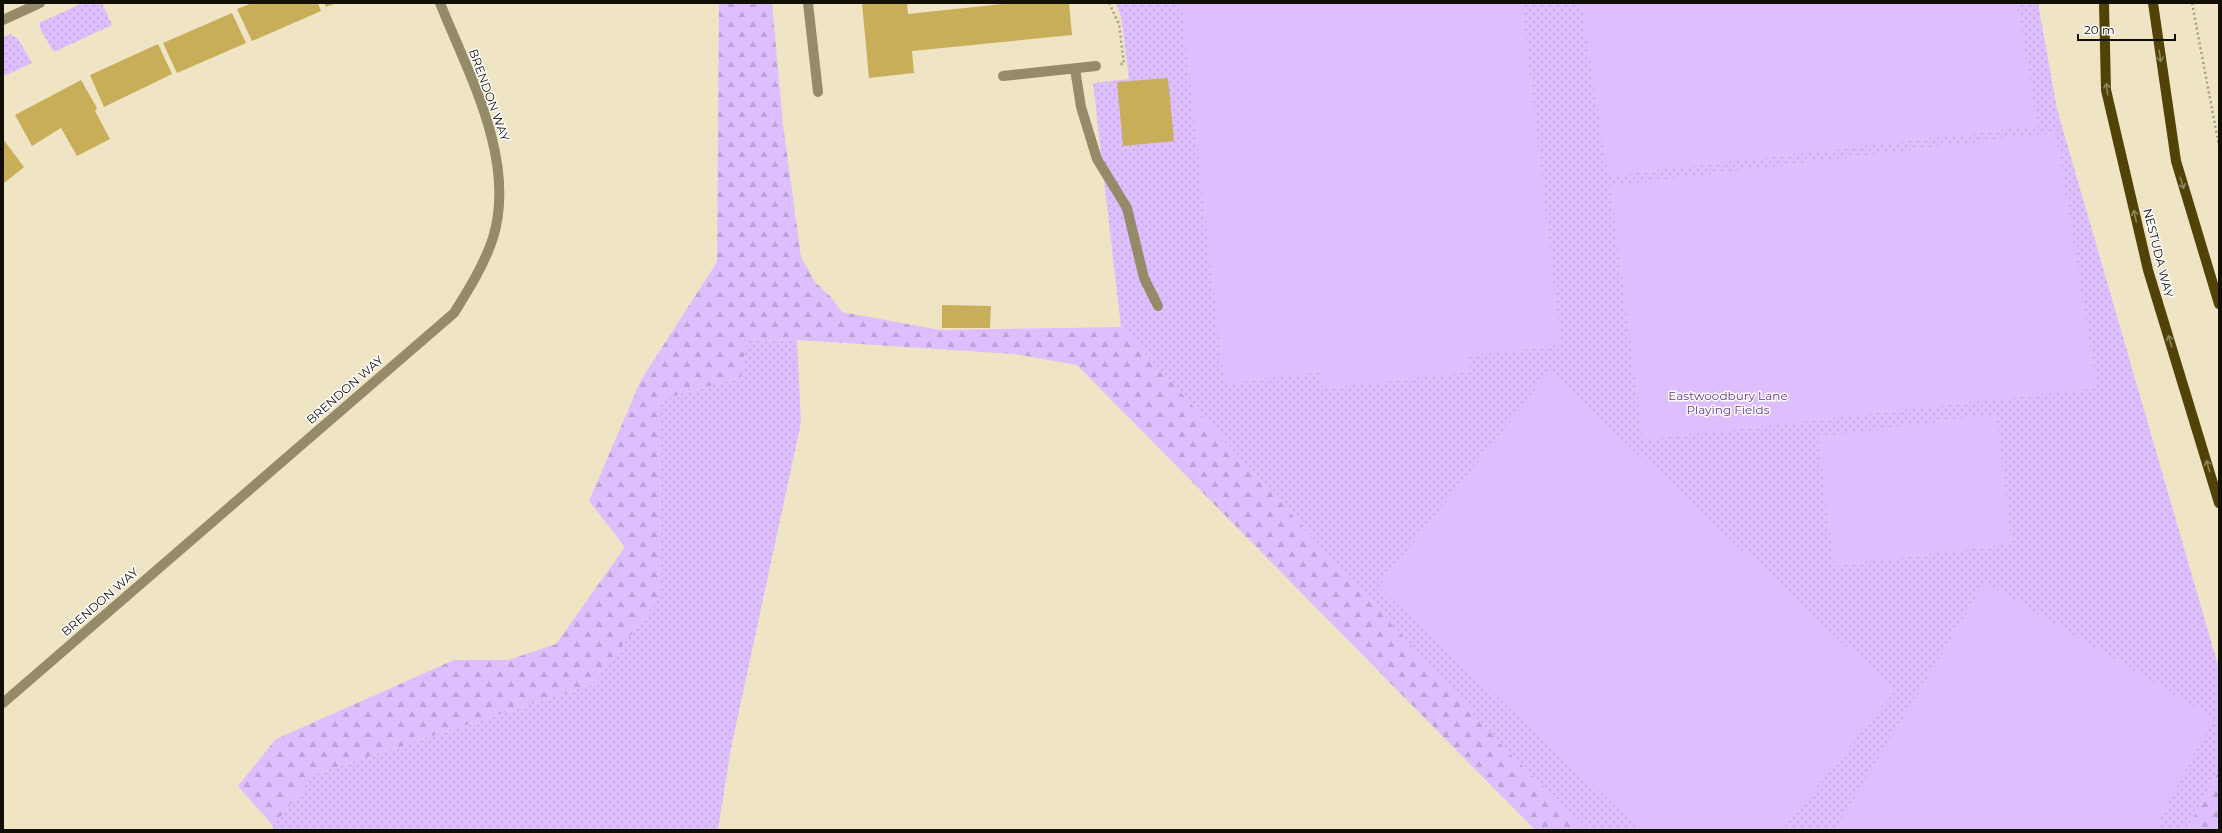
<svg xmlns="http://www.w3.org/2000/svg" width="2222" height="833" font-family="Montserrat,sans-serif">
  <defs>
    <pattern id="grass-dots" width="8" height="8" patternUnits="userSpaceOnUse"><rect width="8" height="8" fill="#debefe"/><path d="M2 2h.1M6 6h.1" fill="none" stroke="#bda2d8" stroke-width="1.8" stroke-linecap="round"/></pattern>
    <pattern id="forest-firs" width="22" height="20" patternUnits="userSpaceOnUse"><rect width="22" height="20" fill="#debefe"/><path d="M5 1l3.5 6h-7zM16 11l3.5 6h-7z" fill="#bda2d8"/></pattern>
  </defs>
  <rect width="100%" height="100%" fill="#efe5c5"/>
  <path fill="url(#grass-dots)" d="M83 3H102L112 25 54 52 41 31 39 23Z
    M1116 3H2038L2057 109 2219 669V771L2186 830H1589L1509 753 1121 327 1093 83 1129 79 1121 16Z
    M10 34 18 39 32 63 4 76 3 38Z
    M797 340 801 423 731 748 718 830H273V826L315 774 593 684 661 595 660 400 741 377 747 341Z"/>
  <path fill="url(#forest-firs)" d="M719 3H772L783 125 801 257 815 282 830 296 842 312 940 330 1121 327 1509 753 1589 830H1535L1077 365 1014 354 797 340 747 341 741 377 660 400 661 596 593 684 315 774 273 826 238 786 276 739 454 660H508L556 644 625 547 589 501 641 380 717 262Z
    M2219 771V830H2186Z"/>
  <path fill="#debefe" d="M1181 3H1522L1561 345 1469 356 1470 372 1322 389 1320 372 1224 384Z
    M1581 3H2017L2038 126 1608 176Z
    M2056 132 2097 388 1643 440 1610 186Z
    M1549 372 1895 691 1782 830H1641L1378 587Z
    M1996 414 2012 544 1834 566 1818 437Z
    M1985 582 2214 718 2154 830H1835Z"/>
  <path fill="#c8ae59" d="M252 3H318L321 11 252 41 237 9Z
    M324 3H337L326 7Z
    M862 3H907L908 14 1012 3H1069L1072 35 912 51 914 73 869 78Z
    M232 13 246 43 177 73 163 43Z
    M158 44 172 74 104 107 90 75Z
    M1168 78 1174 141 1123 146 1117 82Z
    M81 80 97 108 95 111 110 139 77 156 61 128 32 146 15 115Z
    M3 139 24 167 3 184Z
    M942 305 991 306 990 328H942Z"/>
  <g fill="none" stroke-linecap="round" stroke-linejoin="round">
    <path stroke="#a39c83" stroke-width="2.5" stroke-dasharray="2 3" stroke-linecap="butt" d="M1109 3 1119 24 1124 64H1118
      M2192 3 2219 146"/>
    <path stroke="#968b69" stroke-width="10" d="M808 3 818 92
      M3 20 40 3
      M1075 69 1081 107 1097 159 1127 208 1144 278 1158 306
      M1003 76 1096 66
      M3 703 454 313C469 289 484 265 493 238 517 160 468 73 440 3"/>
    <path stroke="#514207" stroke-width="10" d="M2104 3 2106 90 2148 270 2219 503
      M2153 3 2176 161 2219 304"/>
  </g>
  <defs><path id="oneway-shaft" d="M-6 0H5M1.5-3L5.5 0L1.5 3" fill="none" stroke-width="1.6" stroke-linecap="round" stroke-linejoin="round"/></defs>
  <g stroke="#8e845e">
    <use href="#oneway-shaft" transform="translate(2160 56) rotate(82)"/>
    <use href="#oneway-shaft" transform="translate(2107 89) rotate(-97)"/>
    <use href="#oneway-shaft" transform="translate(2182 183) rotate(73)"/>
    <use href="#oneway-shaft" transform="translate(2135 216) rotate(-103)"/>
    <use href="#oneway-shaft" transform="translate(2170 341) rotate(-107)"/>
    <use href="#oneway-shaft" transform="translate(2208 466) rotate(-107)"/>
  </g>
  <g text-anchor="middle" stroke-width="3" stroke-linejoin="round" paint-order="stroke">
    <g font-size="12" fill="#110e04" stroke="#fff">
      <text transform="translate(489 95) rotate(70)" y="4">BRENDON WAY</text>
      <text transform="translate(2158 253) rotate(76)" y="4">NESTUDA WAY</text>
      <text transform="translate(345 390) rotate(-41)" y="4">BRENDON WAY</text>
      <text transform="translate(100 602) rotate(-41)" y="4">BRENDON WAY</text>
    </g>
    <g font-size="12" fill="#633388" stroke="#fff">
      <text x="1728" y="400">Eastwoodbury Lane<tspan x="1728" dy="14">Playing Fields</tspan></text>
    </g>
  </g>
  <rect width="2222" height="833" fill="none" stroke="#110e04" stroke-width="8"/>
  <path d="M2078 34v6h97v-6" fill="none" stroke="#110e04" stroke-width="2"/>
  <text x="2084" y="34" font-size="12" fill="#110e04" stroke="#ffffff" stroke-width="3" paint-order="stroke">20 m</text>
</svg>
